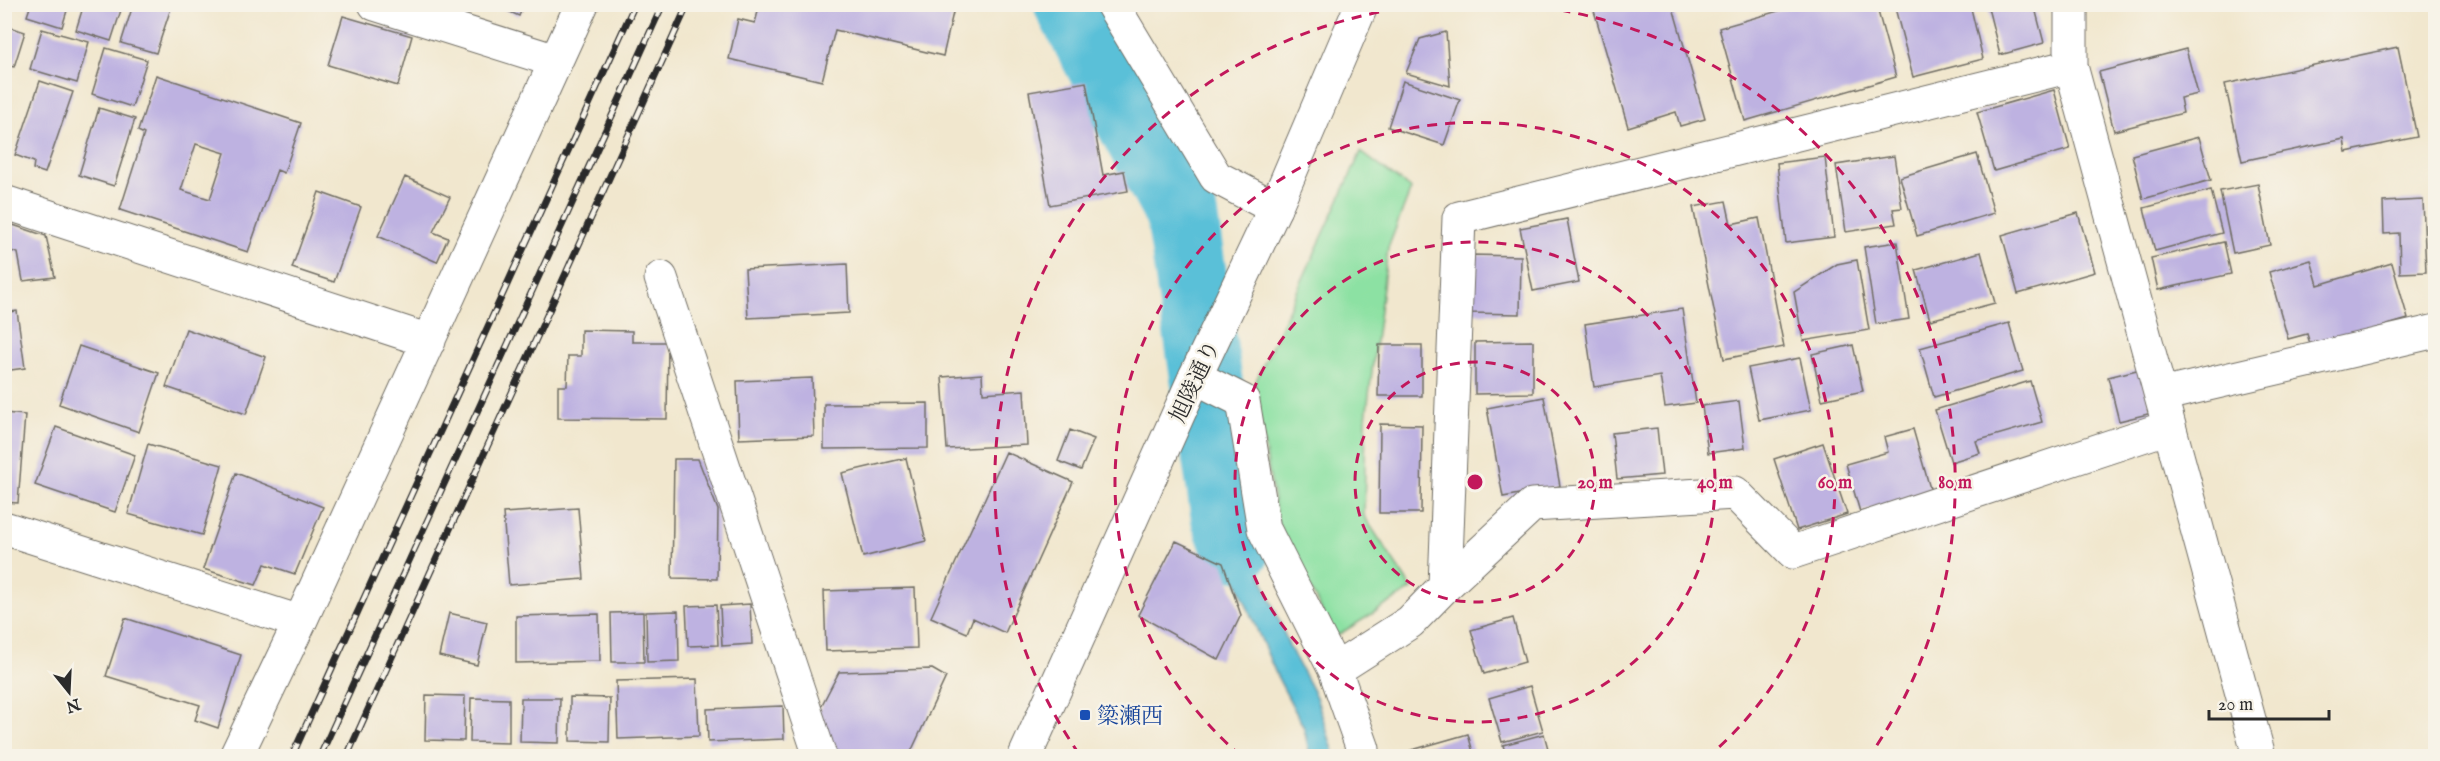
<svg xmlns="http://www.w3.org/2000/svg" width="2440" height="761" font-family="'IM FELL English','Noto Serif JP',serif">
  <rect width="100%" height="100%" fill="#f7f3e8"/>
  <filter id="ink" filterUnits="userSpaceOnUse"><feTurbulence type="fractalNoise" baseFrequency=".0167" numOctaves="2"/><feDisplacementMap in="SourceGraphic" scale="12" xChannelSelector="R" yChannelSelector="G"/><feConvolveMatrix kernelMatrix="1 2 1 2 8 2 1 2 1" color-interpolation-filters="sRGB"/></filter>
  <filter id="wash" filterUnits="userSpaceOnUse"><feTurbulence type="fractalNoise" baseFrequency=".008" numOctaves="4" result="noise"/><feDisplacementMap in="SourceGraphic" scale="24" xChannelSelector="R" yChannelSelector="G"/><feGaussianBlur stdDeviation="1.35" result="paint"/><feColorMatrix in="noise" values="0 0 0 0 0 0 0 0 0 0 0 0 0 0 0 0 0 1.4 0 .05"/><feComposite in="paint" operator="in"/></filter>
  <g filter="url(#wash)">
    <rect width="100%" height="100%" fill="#f1e7ce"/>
    <path fill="#8ce1a3" stroke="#5c8667" stroke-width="1.5" d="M1361 152 1411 189 1388 248 1366 418 1364 516 1412 589 1335 637 1278 524 1254 385Z"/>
    <path fill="#5ac0d8" stroke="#427682" stroke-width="1.5" d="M1042 5H1091L1150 110 1195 217 1171 271 1162 194 1060 13Z
      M1223 432 1237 515 1290 648 1316 697 1335 756H1310L1304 728 1277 676 1243 597 1216 522 1206 472Z"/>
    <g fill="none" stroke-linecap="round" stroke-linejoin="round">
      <path stroke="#5ac0d8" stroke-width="72" d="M1070 4 1182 216 1227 518 1237 545"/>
    </g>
    <g id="blocks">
      <path fill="#beb2e1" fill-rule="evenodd" d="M31 4H69L62 27 27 16Z
        M84 4H123L111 41 76 30Z
        M492 4H524L519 16Z
        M760 4H955L943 56 835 30 822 81 729 59 738 19 755 23Z
        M1592 4H1672L1705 119 1680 126 1676 112 1628 127Z
        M1803 4H1876L1896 77 1745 121 1719 28Z
        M1894 4H1970L1983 59 1913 77Z
        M1987 4H2034L2044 43 2000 55Z
        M133 5H172L156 53 121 43Z
        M343 16 412 36 398 86 328 65Z
        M6 26 25 32 14 67 4 65Z
        M42 29 89 42 77 83 30 69Z
        M1446 32 1450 86 1406 73 1420 39Z
        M2398 47 2417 137 2346 152 2344 139 2242 161 2225 84Z
        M106 48 147 60 132 107 92 94Z
        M2186 49 2198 94 2180 98 2183 113 2114 131 2099 72Z
        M156 75 301 123 284 173 277 170 248 252 120 210 144 134 138 131ZM196 144 225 153 210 199 181 190Z
        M40 81 73 92 45 173 33 169 34 162 15 155Z
        M1403 81 1460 100 1444 145 1388 127Z
        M1086 82 1103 175 1124 171 1128 191 1050 205 1029 92Z
        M2054 90 2070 149 1994 171 1977 112Z
        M99 108 135 119 114 186 79 175Z
        M2199 137 2211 180 2143 199 2132 155Z
        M1977 154 1994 213 1917 236 1900 177Z
        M1894 156 1902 208 1893 209 1896 224 1846 232 1836 165Z
        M1825 157 1834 237 1786 243 1777 163Z
        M405 177 450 197 433 232 448 238 437 262 378 236Z
        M2258 184 2270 245 2233 253 2220 191Z
        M2211 190 2222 233 2155 251 2144 208Z
        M319 192 361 207 334 282 292 268Z
        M2423 200 2426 272 2400 273 2399 233 2384 234 2383 202Z
        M1726 201 1731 224 1759 218 1784 347 1724 359 1693 207Z
        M2078 213 2095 272 2018 294 2002 235Z
        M1567 219 1579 282 1533 291 1520 228Z
        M4 222 46 236 55 277 23 281 18 253 4 249Z
        M1897 242 1909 319 1876 324 1864 247Z
        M2224 242 2231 274 2158 290 2151 258Z
        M1981 252 1995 303 1930 320 1916 270Z
        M1469 255 1521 256 1520 314 1467 313Z
        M1857 260 1869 330 1803 341 1794 292 1837 264Z
        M2311 260 2318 285 2392 263 2408 319 2311 347 2307 334 2288 339 2269 272Z
        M847 264 849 313 748 318 745 269Z
        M1682 309 1696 403 1665 407 1660 376 1594 387 1585 324Z
        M17 311 25 368 4 371V313Z
        M2009 323 2023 371 1934 397 1920 348Z
        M186 329 266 357 246 414 166 387Z
        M581 330 632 331V342H668L667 419 558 418V386H567L568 356H581Z
        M1533 341V393L1475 394V342Z
        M1379 345H1422V396H1378Z
        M1853 345 1863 391 1822 400 1812 354Z
        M79 346 159 373 139 432 59 404Z
        M1800 358 1811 410 1759 420 1748 368Z
        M2141 369 2152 413 2119 421 2108 377Z
        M982 374 983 393 1024 390 1027 445 947 449 942 377Z
        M812 378 814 436 739 439 737 381Z
        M2030 381 2042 422 1976 441 1980 453 1951 462 1935 410Z
        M1544 397 1560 486 1503 497 1487 408Z
        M1739 401 1745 448 1708 453 1702 406Z
        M928 403V448L824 449V404Z
        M4 413 25 415 18 503 4 502Z
        M1380 424 1422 425 1421 513H1379Z
        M56 427 135 455 115 512 35 485Z
        M1657 428 1662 475 1617 479 1612 433Z
        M1913 429 1931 492 1860 512 1846 464 1888 452 1884 437Z
        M1070 430 1094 439 1081 470 1058 461Z
        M1823 443 1847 514 1797 530 1774 459Z
        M148 444 222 465 202 535 128 514Z
        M1006 452 1073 482 1005 633 973 618 967 633 931 617Z
        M906 458 926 541 863 557 842 473Z
        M674 459H698L718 510 717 579 672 578Z
        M236 473 323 507 295 574 265 564 256 585 203 569Z
        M578 508 584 579 509 585 503 513Z
        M1176 541 1223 563 1241 615 1219 660 1138 615Z
        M915 588 917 648 826 651 824 591Z
        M750 604 752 644 722 646 720 606Z
        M716 605 718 645 688 646 686 606Z
        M678 611 679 661 647 662 646 612Z
        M643 612 644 662H612L611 613Z
        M449 613 487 622 477 665 439 656Z
        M599 614 600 661 516 663V616Z
        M125 618 241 655 218 728 195 720 200 705 106 676Z
        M1513 618 1525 662 1484 674 1471 630Z
        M932 669 946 677 909 756H829L815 718 839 672Z
        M697 679 699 736 618 739 616 681Z
        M1530 686 1543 731 1502 742 1489 698Z
        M426 695 465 696 464 741 425 740Z
        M570 697 610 698 609 742 570 741Z
        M471 698 509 699V743L470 742Z
        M521 698H560L559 743 520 742Z
        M783 706 784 739 708 742 707 709Z
        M1468 734 1474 756H1391Z
        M1544 734 1550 756H1506L1503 745Z"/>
    </g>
  </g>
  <g filter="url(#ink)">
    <use href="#blocks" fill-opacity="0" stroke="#706d64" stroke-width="1.5"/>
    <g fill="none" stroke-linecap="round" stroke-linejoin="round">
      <g stroke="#706d64" stroke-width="35">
        <path id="street" d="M375 4 556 61
          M1112 4 1216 177 1275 208
          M2071 4V66L2259 756
          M4 202 429 341
          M661 278 820 756
          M1195 377 1243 401 1264 529 1335 670
          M2161 395 2436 331
          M4 528 300 622
          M1445 586 1532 505 1735 493 1793 552 2169 427
          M236 756 300 622 582 4
          M1362 756 1363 749 1335 670 1410 622 1445 586 1459 218 2071 66"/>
      </g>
      <g stroke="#706d64" stroke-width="35">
        <path id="secondary" d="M1025 756 1195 377 1275 208 1362 4"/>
      </g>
      <use href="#street" stroke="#fff" stroke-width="33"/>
      <use href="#secondary" stroke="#fff" stroke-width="33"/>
      <g stroke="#2b2b2b" stroke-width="7">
        <path id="rail" d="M292 756 635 4
          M320 756 663 4
          M347 756 688 4"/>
      </g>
      <use href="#rail" stroke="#f7f3e8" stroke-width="4.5" stroke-dasharray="14" stroke-linecap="butt"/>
    </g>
  </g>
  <g fill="none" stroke="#c2185b" stroke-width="3" stroke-dasharray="10 8">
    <circle cx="1475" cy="482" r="120"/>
    <circle cx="1475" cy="482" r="240"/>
    <path d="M1241 756A360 360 0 1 1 1709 756"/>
    <path d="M1079 754A480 480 0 0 1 1425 5M1525 5A480 480 0 0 1 1871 754"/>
  </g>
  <rect fill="#1a4fb4" stroke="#f7f3e8" stroke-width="2" x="1079" y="709" width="12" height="12" rx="3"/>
  <g text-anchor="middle" stroke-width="5" stroke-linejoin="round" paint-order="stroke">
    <g font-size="22" fill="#2b2b2b" stroke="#f7f3e8">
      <text transform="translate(1194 381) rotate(-65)" y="8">旭陵通り</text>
    </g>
    <g font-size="22" fill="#164399" stroke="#f7f3e8" text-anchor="start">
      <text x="1097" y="723">簗瀬西</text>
    </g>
  </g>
  <circle cx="1475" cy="482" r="9" fill="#c2185b" stroke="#f7f3e8" stroke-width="3"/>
  <g font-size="18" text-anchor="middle" font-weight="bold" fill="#c2185b" stroke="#f7f3e8" stroke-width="5" stroke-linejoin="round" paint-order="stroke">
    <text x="1595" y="488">20 m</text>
    <text x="1715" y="488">40 m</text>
    <text x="1835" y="488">60 m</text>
    <text x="1955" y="488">80 m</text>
  </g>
  <rect width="2440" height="761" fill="none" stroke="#f7f3e8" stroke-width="24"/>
  <g transform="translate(69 692) rotate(162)" stroke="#f7f3e8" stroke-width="4.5" paint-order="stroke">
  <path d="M0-4.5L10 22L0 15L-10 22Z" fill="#2b2b2b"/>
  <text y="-9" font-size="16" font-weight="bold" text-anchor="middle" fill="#2b2b2b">N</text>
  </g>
  <path d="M2209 710v9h120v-9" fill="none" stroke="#2b2b2b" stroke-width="3"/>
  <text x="2218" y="710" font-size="18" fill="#2b2b2b" stroke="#f7f3e8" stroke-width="4.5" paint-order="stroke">20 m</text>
</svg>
